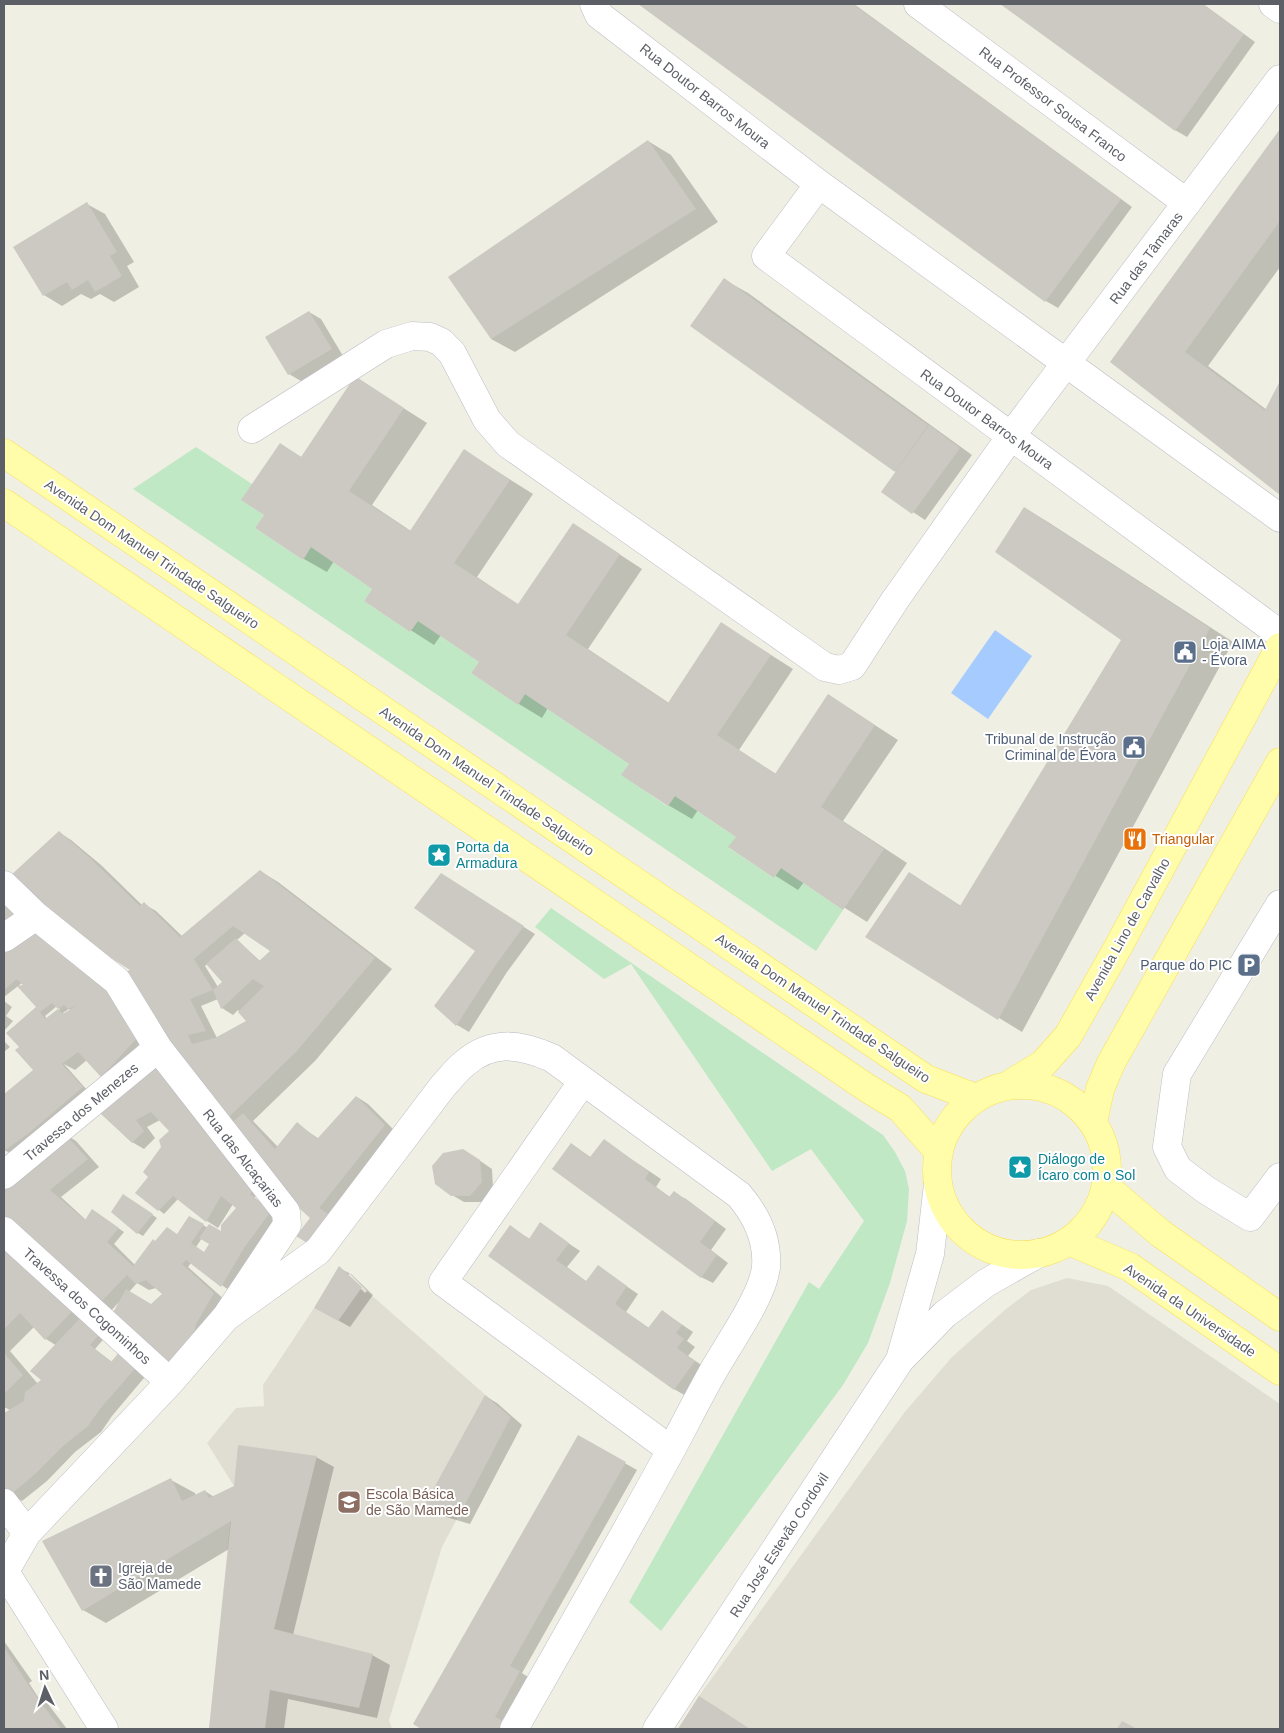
<svg xmlns="http://www.w3.org/2000/svg" width="1284" height="1733" font-family="Arial,sans-serif">
  <rect width="100%" height="100%" fill="#f0efe4"/>
  <path fill="#e0ded3" d="M1067 1278 1108 1286 1280 1404V1729H678L699 1696 904 1413 952 1357 1006 1309 1031 1290Z
    M362 1287 511 1417 442 1547 389 1720 392 1729H209L234 1486 207 1443 236 1408 264 1406 263 1385 314 1308 338 1321Z"/>
  <path fill="#c0e8c5" d="M196 447 252 484 242 500 264 515 255 528 303 560 311 547 372 589 364 601 410 632 418 621 479 662 471 673 518 705 525 694 629 764 622 775 667 806 675 796 736 837 729 848 774 878 781 868 843 910 816 951 133 489Z
    M551 908 883 1135 895 1152 905 1171 909 1189 907 1221 890 1283 868 1343 843 1385 661 1631 629 1602 809 1282 819 1289 864 1221 811 1149 772 1171 631 964 604 979 535 927Z"/>
  <path fill="#a5cbff" d="M995 630 1032 656 988 719 951 693Z"/>
  <path fill="#0003" fill-rule="evenodd" d="M641 4H854L1132 207 1058 308 1046 301Z
    M1002 4H1203L1255 42 1187 137 1175 130Z
    M1280 131V267L1208 366 1267 410 1280 384V493L1112 362Z
    M648 141 671 155 718 222 515 352 491 339Z
    M87 204 105 214 134 262 127 266 139 287 114 302 100 294 91 299 81 294 62 306 44 295Z
    M725 280 748 293 972 455 925 520 883 492 897 472 692 325Z
    M309 312 321 319 343 356 301 381 289 374Z
    M356 378 427 423 372 505 411 531 465 451 533 494 477 577 519 605 573 524 642 569 588 649 669 703 722 624 793 669 739 750 776 774 828 695 898 740 843 821 907 863 867 922 804 882 798 890 730 847 737 836 698 810 692 819 668 805 623 774 630 763 548 708 542 718 519 704 473 673 481 661 441 635 434 645 365 601 374 588 334 561 327 572 304 559 266 515 280 444 303 458Z
    M1025 508 1048 522 1233 642 1022 1032 867 937 910 873 961 906 1122 640Z
    M60 833 71 840 101 865 142 905 144 904 156 911 182 936 260 871 278 882 392 969 315 1061 253 1121 278 1147 297 1124 319 1139 357 1097 368 1104 396 1132 330 1216 312 1218 227 1119 133 970ZM245 933 272 951 261 961 259 960 237 940ZM207 964 224 982 218 987 205 966ZM218 999 222 1008 233 1015 238 1010 251 1025 217 1038 201 1006Z
    M453 882 535 934 507 972 469 1032 457 1025 435 1006 477 951Z
    M4 899 143 1040 107 1079 102 1076 87 1060 75 1070 64 1064 87 1090 10 1153 4 1150V1096L35 1070 21 1047 38 1007 22 983 4 997ZM57 1006 60 1009 47 1019 45 1016ZM69 1009 71 1010 65 1015 63 1013Z
    M4 1001 12 1007 6 1016 13 1021 4 1031Z
    M4 1041 10 1047 4 1052Z
    M155 1068 261 1191 254 1198 283 1218 233 1293 191 1263 188 1267 226 1301 185 1372 119 1302 110 1312 4 1217V1191L31 1169 65 1134 76 1141 99 1167 61 1197 86 1220 98 1214 124 1232 114 1244 135 1265 156 1242 178 1235 190 1217 208 1228 223 1233 239 1208 233 1204 218 1228 207 1221 178 1199 164 1214 137 1192 150 1177 171 1131 160 1120 147 1127 155 1138 144 1149 132 1142 98 1111ZM202 1238 211 1244 205 1253 196 1247ZM137 1283 149 1290 156 1288 164 1294 151 1306 129 1292Z
    M604 1141 661 1179 656 1187 670 1197 674 1193 686 1199 726 1229 711 1250 728 1263 713 1283 701 1277 571 1144 592 1158Z
    M476 1158 492 1169 493 1189 482 1202H464L452 1195Z
    M129 1199 157 1218 143 1236 138 1233Z
    M540 1224 580 1251 567 1267 587 1282 598 1267 638 1294 626 1312 649 1328 662 1311 693 1332 687 1341 695 1347 688 1356 706 1368 686 1396 674 1389 510 1227 530 1239Z
    M4 1235 108 1334 95 1349 112 1362 149 1372 112 1416 101 1432 75 1452 47 1481 22 1501 10 1495 4 1487V1414L10 1410 4 1407ZM34 1327 46 1339 57 1346 43 1380 38 1384 10 1351Z
    M339 1268 351 1274 373 1295 350 1327 316 1308ZM349 1273 367 1291 365 1293 349 1277Z
    M485 1396 497 1403 522 1425 470 1524 436 1514 424 1508Z
    M578 1437 637 1470 522 1673 531 1679 514 1729H424L415 1724Z
    M316 1457 334 1467 293 1635 372 1655 390 1665 377 1718 288 1699 284 1729H210L229 1549 106 1623 83 1610 171 1480 195 1493 196 1496 205 1491 214 1497Z
    M4 1641 32 1681 29 1683 38 1697 45 1700 67 1729H4Z
    M700 1698 711 1704 749 1729H679Z"/>
  <path fill="#cbc9c1" fill-rule="evenodd" d="M638 4H853L1121 199 1045 302Z
    M1000 4H1203L1244 34 1175 131Z
    M1280 129V221L1185 352 1265 410 1280 381V495L1110 362Z
    M648 140 696 209 491 339 448 277Z
    M87 202 117 252 110 256 122 276 95 292 88 280 72 290 67 282 43 296 13 247Z
    M724 278 928 425 895 472 690 326Z
    M309 311 332 349 288 375 265 337Z
    M355 376 404 408 349 491 410 531 464 449 510 480 454 563 518 604 573 523 620 554 566 635 668 703 721 622 771 655 717 735 775 774 828 694 875 725 821 807 884 849 843 910 781 868 774 878 728 847 736 837 675 796 668 806 621 775 629 764 525 694 518 705 471 673 479 662 418 621 410 632 364 601 372 589 311 547 303 560 255 528 264 515 241 500 280 443 301 457Z
    M929 425 960 448 912 514 881 492Z
    M1024 507 1210 628 998 1020 865 937 909 872 960 906 1121 640 995 552Z
    M59 831 89 857 140 906 144 902 180 937 260 870 375 958 297 1051 226 1120 151 1015 125 972 130 970 95 948 10 876ZM233 926 270 951 259 961 236 938 206 964 222 982 213 990 221 1009 253 979 264 986 238 1012 246 1021 215 1038 192 1044 188 1035 206 1031 190 999 213 990 194 959Z
    M441 873 524 926 495 966 456 1026 434 1006 475 951 414 908Z
    M4 900 25 920 4 933Z
    M33 926 108 989 138 1037 101 1077 78 1052 62 1064 83 1087 29 1133 4 1151V1094L33 1070 15 1050 19 1047 6 1033 36 1007 17 986 23 985 17 979 4 990V945ZM52 1003 58 1009 64 1005 68 1009 77 1005 63 1014 58 1009 45 1019 40 1012Z
    M155 1066 256 1187 250 1194 272 1210 244 1248 221 1287 186 1260 182 1264 214 1293 196 1324 195 1330 172 1367 110 1318 126 1289 151 1304 162 1294 146 1280 136 1284 127 1275 97 1306 4 1218V1189L29 1169 64 1133 88 1159 50 1190 85 1220 92 1209 119 1228 107 1242 133 1266 153 1239 155 1241 167 1227 177 1234 189 1216 204 1224 191 1243 204 1252 209 1244 199 1238 209 1224 221 1231V1225L236 1208 221 1196 206 1222 173 1196 158 1211 135 1193 148 1177 143 1172 161 1147 159 1140 169 1131 151 1112 136 1120 144 1131 132 1143 97 1110Z
    M356 1096 385 1125 319 1208 333 1217 312 1246 296 1236 310 1218 265 1177 226 1128 243 1113 275 1149 297 1122 317 1139Z
    M604 1139 649 1172 645 1179 669 1197 674 1191 715 1221 700 1242 717 1255 701 1278 552 1169 571 1143 590 1157Z
    M463 1149 480 1160 482 1182 470 1196H451L435 1184 432 1166 443 1153Z
    M123 1194 153 1214 137 1234 111 1212Z
    M540 1222 569 1243 556 1260 586 1281 598 1265 627 1286 615 1304 648 1328 662 1310 682 1325 676 1333 684 1339 677 1348 695 1361 674 1390 488 1256 510 1225 529 1239Z
    M4 1238 77 1306 45 1340 20 1313 4 1329Z
    M339 1266 362 1287 338 1321 314 1308Z
    M83 1315 103 1330 90 1345 111 1362 121 1350 138 1365 100 1409 88 1426 63 1446 35 1474 9 1496 4 1489V1413L24 1401 25 1392 41 1380 30 1371Z
    M4 1353 23 1375 4 1394Z
    M485 1395 511 1417 458 1518 423 1508Z
    M578 1435 626 1462 510 1666 520 1671 495 1717 506 1723 502 1729H421L413 1724Z
    M238 1445 317 1456 274 1629 373 1654 359 1708 270 1690 265 1729H209L231 1521 82 1611 42 1541 171 1478 182 1501 205 1490 209 1498 234 1486Z
    M4 1647 33 1692 61 1729H4Z
    M699 1696 750 1729H678Z
    M1122 1721 1137 1729H1117Z"/>
  <g fill="none" stroke-linecap="round" stroke-linejoin="round">
    <g stroke="#bcbdc4" stroke-width="29">
      <path id="minor" d="M594 4 599 15 819 184 1280 518
        M918 4 1187 203
        M1273 4 1280 9
        M819 184 766 256 1280 634
        M252 429 386 344 412 336 430 337 441 342 452 353 487 420 508 444 825 667 839 670 852 666 895 600 1011 436 1280 79
        M4 885 36 916 117 981 158 1048 286 1212 287 1225 226 1317 170 1382 27 1533 4 1573
        M1280 904 1177 1074 1167 1147 1178 1169 1206 1190 1250 1217 1280 1177
        M4 938 36 916
        M583 1081 443 1282 671 1450
        M4 1175 158 1048
        M4 1231 170 1382
        M226 1317 318 1251 443 1086C450 1079 456 1070 464 1064 492 1039 521 1044 552 1058L739 1195C756 1215 768 1240 766 1267 763 1297 726 1347 711 1375 697 1400 684 1426 670 1452 619 1545 566 1637 514 1729
        M901 1356 930 1254 938 1184
        M4 1503 27 1533
        M5 1572 104 1729
        M657 1729 900 1360 945 1314 986 1283 1039 1253"/>
    </g>
    <g stroke="#f8e155" stroke-width="29">
      <path id="major" d="M4 453 926 1079 976 1098
        M4 503 867 1088 900 1108 939 1152
        M937 1170a85 85 0 1 1 170 0a85 85 0 1 1-170 0Z
        M1007 1086 1043 1064 1068 1036 1117 949 1280 647
        M1093 1122 1100 1089 1111 1063 1280 762
        M1106 1187 1160 1233 1280 1317
        M1069 1241 1130 1267 1280 1371"/>
    </g>
    <use href="#minor" stroke="#fff" stroke-width="28"/>
    <use href="#major" stroke="#fffdaa" stroke-width="28"/>
  </g>
  <defs>
    <g id="civic-square" transform="scale(1.25)"><rect x="-9" y="-9" width="18" height="18" rx="4" fill="#5c6f8a" stroke="#fff"/><path d="M-.6-6.5H3V-4.5H.6V-3L4-1V1h2V6H-6V1h2V-1L-.6-3ZM-1.2 2.5V6h2.4V2.5Z" fill="#fff"/></g>
    <g id="restaurant-square" transform="scale(1.25)"><rect x="-9" y="-9" width="18" height="18" rx="4" fill="#e8710a" stroke="#fff"/><path d="M-5-6h1v4h1v-4h1v4h1v-4h1v5L-1.5 .5V6h-2V.5L-5-1ZM5-6V6H3V1.5H1.5Q1.5-4 5-6Z" fill="#fff"/></g>
    <g id="sight-square" transform="scale(1.25)"><rect x="-9" y="-9" width="18" height="18" rx="4" fill="#0f9aa8" stroke="#fff"/><path d="M0-6L1.8-2.2L6-1.7L2.9 1.2L3.7 5.4L0 3.3L-3.7 5.4L-2.9 1.2L-6-1.7L-1.8-2.2Z" fill="#fff"/></g>
    <g id="parking-square" transform="scale(1.25)"><rect x="-9" y="-9" width="18" height="18" rx="4" fill="#5c6f8a" stroke="#fff"/><path d="M-3.5-5.5H1a3.5 3.5 0 0 1 0 7H-1V5.5H-3.5ZM-1-3.4V-.6H.8a1.4 1.4 0 0 0 0-2.8Z" fill="#fff"/></g>
    <g id="school-square" transform="scale(1.25)"><rect x="-9" y="-9" width="18" height="18" rx="4" fill="#8d6e63" stroke="#fff"/><path d="M0-5L7-2L0 1L-7-2ZM-4 1L0 2.5L4 1V4Q0 6-4 4Z" fill="#fff"/></g>
    <g id="church-square" transform="scale(1.25)"><rect x="-9" y="-9" width="18" height="18" rx="4" fill="#6b7280" stroke="#fff"/><path d="M-1.2-6h2.4v3.5h3.3v2.4h-3.3V6h-2.4V-.1h-3.3v-2.4h3.3Z" fill="#fff"/></g>
  </defs>
  <g fill-rule="evenodd">
    <use href="#civic-square" x="1185" y="652"/>
    <use href="#civic-square" x="1134" y="747"/>
    <use href="#restaurant-square" x="1135" y="839"/>
    <use href="#sight-square" x="439" y="855"/>
    <use href="#parking-square" x="1249" y="965"/>
    <use href="#sight-square" x="1020" y="1167"/>
    <use href="#school-square" x="349" y="1502"/>
    <use href="#church-square" x="101" y="1576"/>
  </g>
  <g text-anchor="middle" stroke-width="4" stroke-linejoin="round" paint-order="stroke">
    <g font-size="14" fill="#5c5f66" stroke="#fff">
      <text transform="translate(705 96) rotate(38)" y="5">Rua Doutor Barros Moura</text>
      <text transform="translate(1053 104) rotate(37)" y="5">Rua Professor Sousa Franco</text>
      <text transform="translate(1146 258) rotate(-53)" y="5">Rua das Tâmaras</text>
      <text transform="translate(987 419) rotate(36)" y="5">Rua Doutor Barros Moura</text>
      <text transform="translate(152 554) rotate(34)" y="5">Avenida Dom Manuel Trindade Salgueiro</text>
      <text transform="translate(487 781) rotate(34)" y="5">Avenida Dom Manuel Trindade Salgueiro</text>
      <text transform="translate(1127 929) rotate(-61)" y="5">Avenida Lino de Carvalho</text>
      <text transform="translate(823 1008) rotate(34)" y="5">Avenida Dom Manuel Trindade Salgueiro</text>
      <text transform="translate(81 1112) rotate(-40)" y="5">Travessa dos Menezes</text>
      <text transform="translate(243 1158) rotate(52)" y="5">Rua das Alcaçarias</text>
      <text transform="translate(87 1306) rotate(42)" y="5">Travessa dos Cogominhos</text>
      <text transform="translate(1190 1310) rotate(34)" y="5">Avenida da Universidade</text>
      <text transform="translate(779 1545) rotate(-57)" y="5">Rua José Estevão Cordovil</text>
    </g>
    <g font-size="14" fill="#4e5e75" stroke="#fff" text-anchor="end">
      <text x="1202" y="649" text-anchor="start">Loja AIMA<tspan x="1202" dy="16">- Évora</tspan></text>
      <text x="1116" y="744">Tribunal de Instrução<tspan x="1116" dy="16">Criminal de Évora</tspan></text>
      <text x="1232" y="970">Parque do PIC</text>
    </g>
    <g font-size="14" fill="#c56008" stroke="#fff" text-anchor="start">
      <text x="1152" y="844">Triangular</text>
    </g>
    <g font-size="14" fill="#0d838f" stroke="#fff" text-anchor="start">
      <text x="456" y="852">Porta da<tspan x="456" dy="16">Armadura</tspan></text>
      <text x="1038" y="1164">Diálogo de<tspan x="1038" dy="16">Ícaro com o Sol</tspan></text>
    </g>
    <g font-size="14" fill="#785e54" stroke="#fff" text-anchor="start">
      <text x="366" y="1499">Escola Básica<tspan x="366" dy="16">de São Mamede</tspan></text>
    </g>
    <g font-size="14" fill="#5b616d" stroke="#fff" text-anchor="start">
      <text x="118" y="1573">Igreja de<tspan x="118" dy="16">São Mamede</tspan></text>
    </g>
  </g>
  <rect width="1284" height="1733" fill="none" stroke="#5c5f66" stroke-width="10"/>
  <g transform="translate(45 1688) rotate(356)" stroke="#ffffff" stroke-width="4" paint-order="stroke">
  <path d="M0-4L9 19L0 12L-9 19Z" fill="#5c5f66"/>
  <text y="-8" font-size="14" font-weight="bold" text-anchor="middle" fill="#5c5f66">N</text>
  </g>
</svg>
